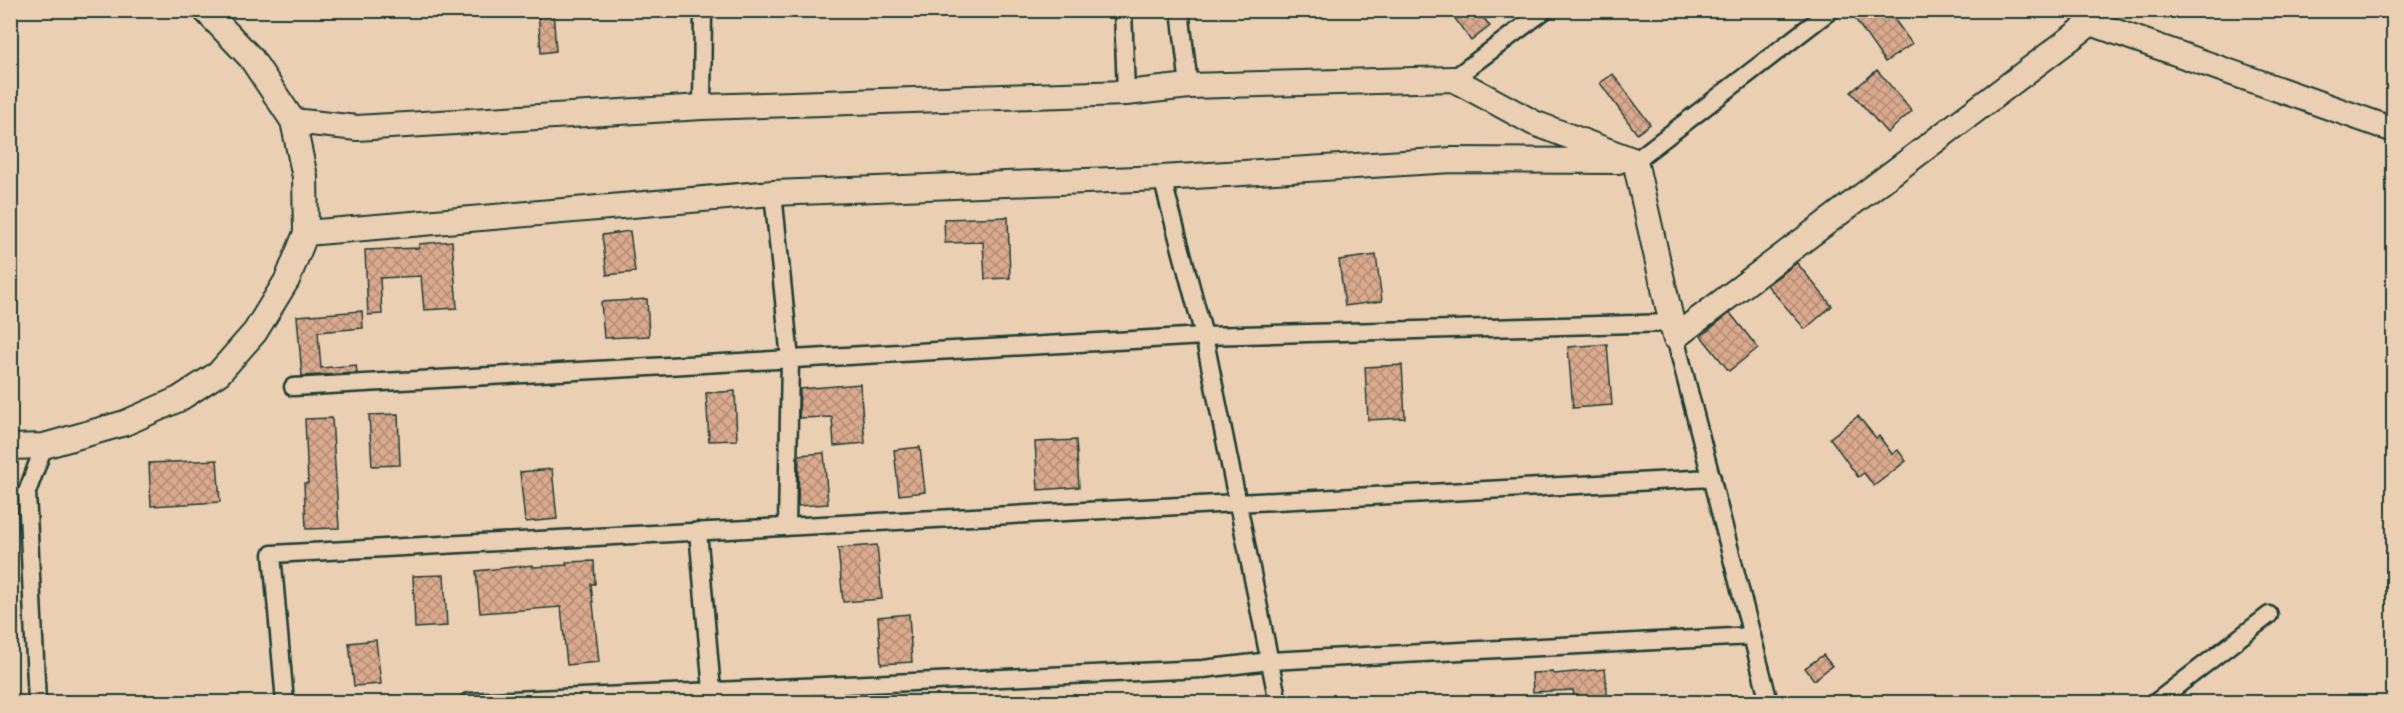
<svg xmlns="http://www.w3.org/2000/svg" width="2404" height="713" font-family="'Indie Flower',sans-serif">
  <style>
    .building { fill: url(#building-cross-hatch); stroke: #1f3d34; stroke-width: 1.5 }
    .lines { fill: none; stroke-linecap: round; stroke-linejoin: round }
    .street-casing { stroke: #1f3d34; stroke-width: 21 }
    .secondary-casing { stroke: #1f3d34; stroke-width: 28 }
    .street { stroke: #eacfb2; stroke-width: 16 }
    .secondary { stroke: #eacfb2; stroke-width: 24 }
  </style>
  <defs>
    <pattern id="building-cross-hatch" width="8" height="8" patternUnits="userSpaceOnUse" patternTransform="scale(1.5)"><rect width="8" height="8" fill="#dbaa8e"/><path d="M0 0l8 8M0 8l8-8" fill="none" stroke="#b18c75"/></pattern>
  </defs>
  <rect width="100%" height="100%" fill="#eacfb2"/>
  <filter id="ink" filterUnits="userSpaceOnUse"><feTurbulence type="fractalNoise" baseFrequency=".0167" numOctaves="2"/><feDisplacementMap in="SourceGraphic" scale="12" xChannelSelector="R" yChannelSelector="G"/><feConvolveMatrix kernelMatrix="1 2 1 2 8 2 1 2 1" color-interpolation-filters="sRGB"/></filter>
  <g filter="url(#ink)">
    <path class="building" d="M538 10H553L556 51 541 53Z
      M1449 10H1478L1490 26 1471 41Z
      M1860 10H1888L1912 44 1885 62 1853 16Z
      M1877 70 1912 111 1887 133 1851 92Z
      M1613 74 1650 124 1637 134 1600 83Z
      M1008 217 1010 278 985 279 983 242 945 243 944 219Z
      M630 231 635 272 607 275 602 235Z
      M452 241 457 308 424 310 421 276 380 278 382 314 368 315 365 250 419 248V244Z
      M1376 255 1382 301 1345 306 1339 260Z
      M1797 263 1832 306 1805 329 1767 285Z
      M647 299 649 336 604 338 601 302Z
      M362 311 363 328 318 332 321 368 356 365 357 373 302 376 297 316Z
      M1730 313 1758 348 1729 371 1701 336Z
      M1607 344 1612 405 1573 408 1568 347Z
      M1402 365 1405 418 1368 420 1365 367Z
      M860 384 865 443 834 446 832 417 799 418 800 389Z
      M735 391 737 440 709 441 706 393Z
      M398 414 400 465 372 466 369 415Z
      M1858 416 1876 438 1879 436 1892 454 1898 450 1906 461 1874 486 1864 473 1858 477 1830 438Z
      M332 418 339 528 306 529 304 483H308L305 419Z
      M1076 440 1079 487 1038 490 1035 442Z
      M920 447 925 492 899 495 894 450Z
      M824 453 828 504 798 506 799 455Z
      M217 460 220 502 151 506 149 463Z
      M552 469 557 519 525 522 520 472Z
      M877 545 882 599 843 602 838 548Z
      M594 561 595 584H591L599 662 567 665 561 607 480 613 476 571 533 565V567L567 565 566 562Z
      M444 575 447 626 415 628 413 576Z
      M909 614 912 662 881 664 878 617Z
      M376 640 381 684 354 686 349 643Z
      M1823 655 1832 666 1814 680 1805 668Z
      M1605 669 1608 702H1575L1573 690 1533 692 1532 673 1553 672 1554 674Z"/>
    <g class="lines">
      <defs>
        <path id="street" d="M1123 10 1126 93
          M1180 10 1189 86
          M1453 79 1545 10
          M702 107 703 10
          M1635 161 1831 10
          M1162 178 1204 336 1278 702
          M773 193 790 359 787 527
          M1675 337 1769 702
          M293 387 1204 336 1671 323
          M698 531 713 702
          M37 702 27 492 44 446
          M285 702 272 554 1712 478
          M468 702 1203 669 1270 661 1752 636
          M2156 702 2269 615"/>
        <path id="secondary" d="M293 121 357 128 702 107 1126 93 1189 86 1453 79 1534 123 1635 161
          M1635 161 1675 337 2091 23 2394 130
          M306 233 773 193 1162 178 1452 160 1618 161
          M10 447 44 446 125 423 179 399 219 373 255 332 287 280 306 233 305 177 293 121 251 58 205 10"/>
      </defs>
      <use href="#street" class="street-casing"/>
      <use href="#secondary" class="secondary-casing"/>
      <use href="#street" class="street"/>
      <use href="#secondary" class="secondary"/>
    </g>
  </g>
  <rect width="2404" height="713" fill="none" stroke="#eacfb2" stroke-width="36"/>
  <rect x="18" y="18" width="2368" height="677" fill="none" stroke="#1f3d34" stroke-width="2" filter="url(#ink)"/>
</svg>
